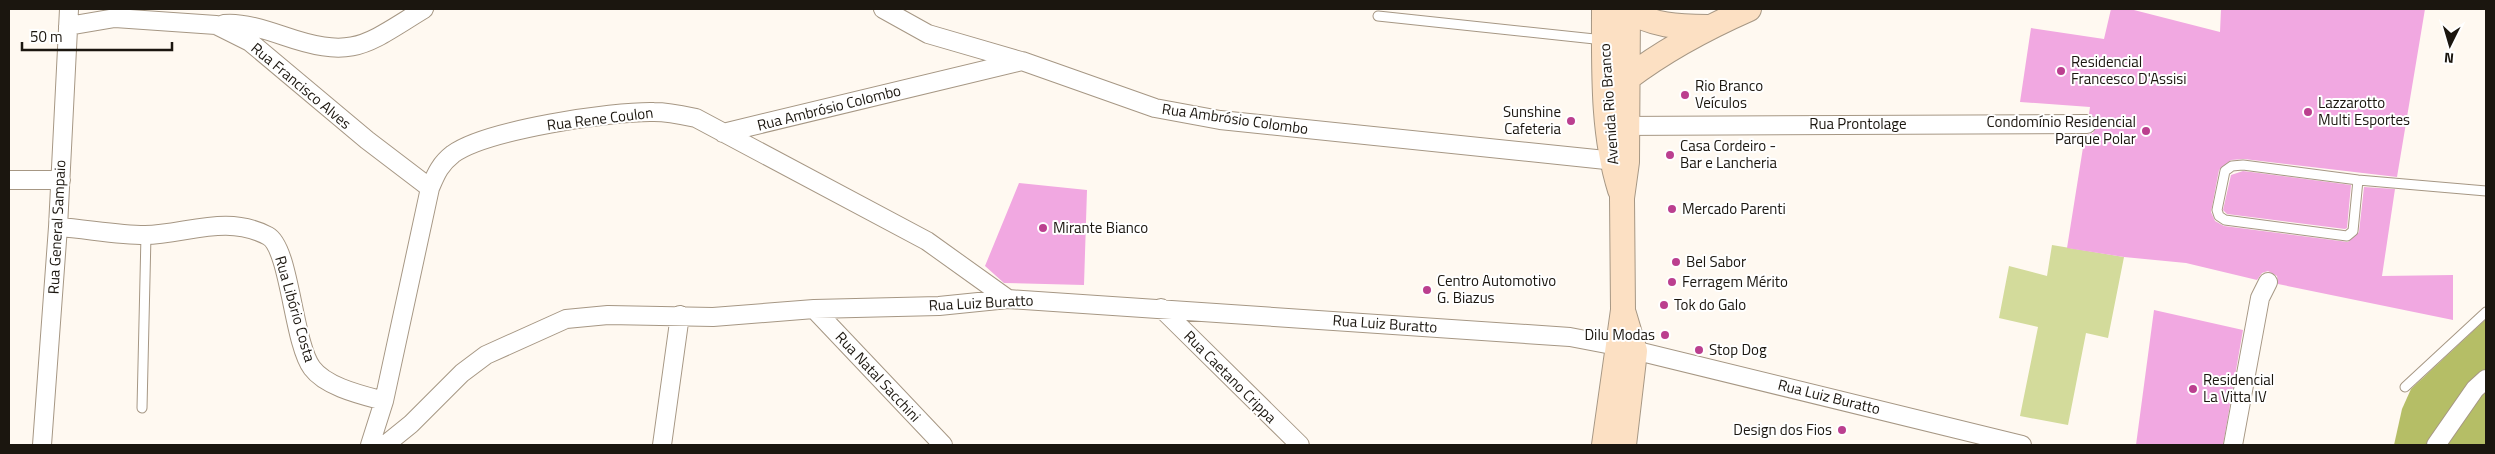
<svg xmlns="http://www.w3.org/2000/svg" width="2495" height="454" font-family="'Titillium Web',sans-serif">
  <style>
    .green { fill: #d3db9b }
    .forest { fill: #b5be66 }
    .building { fill: #f1a8e1 }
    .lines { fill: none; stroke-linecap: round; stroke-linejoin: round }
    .lane-casing { stroke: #a69784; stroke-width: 11 }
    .street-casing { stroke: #a69784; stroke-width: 20 }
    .secondary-casing { stroke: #a69784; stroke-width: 26 }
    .lane { stroke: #fff; stroke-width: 9 }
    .street { stroke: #fff; stroke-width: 18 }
    .secondary { stroke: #fce0c3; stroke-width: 24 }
    .poi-dot { fill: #bb3f8f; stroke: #fff; stroke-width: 2 }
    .labels { text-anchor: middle; stroke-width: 4; stroke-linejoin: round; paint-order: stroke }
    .poi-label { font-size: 15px; fill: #1b160f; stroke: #fff; text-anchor: start }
    .street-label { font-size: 15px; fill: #1b160f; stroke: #fff }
  </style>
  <rect width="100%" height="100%" fill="#fff9f1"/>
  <path class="green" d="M2052 245 2124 257 2108 338 2086 333 2068 425 2020 416 2038 327 1999 318 2009 266 2047 276Z"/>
  <path class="forest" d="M2486 319V445H2394L2402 409 2411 389Z"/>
  <path class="building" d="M2111 9H2130L2220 32 2221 9H2425L2397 177 2244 159 2231 160 2219 170 2211 212 2215 221 2224 226 2348 242 2359 232 2364 187 2395 189 2382 276 2453 275V320L2278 284 2277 276 2268 271 2262 273 2257 280 2186 263 2124 257 2067 248 2085 135 2093 133 2098 123 2096 118 2089 114 2090 107 2020 102 2031 28 2104 39Z
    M2243 171 2351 185 2347 228 2345 229 2227 214 2223 210 2231 175Z
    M1019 183 1087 190 1084 285 1004 283 985 266Z
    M2154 310 2243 330 2223 445H2136Z"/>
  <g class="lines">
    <defs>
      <path id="lane" d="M1378 16 1604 40
        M2358 180 2353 231 2347 236 2225 220 2219 216 2217 210 2225 171 2232 166 2243 165 2358 180 2486 191
        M2405 387 2486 312
        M142 408 146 235"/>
      <path id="street" d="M883 9 928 34 1021 61
        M224 24C242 22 266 30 284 36 354 60 365 45 424 9
        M68 26 115 18 216 25 250 42 367 140 430 188
        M1615 126 2087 124
        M723 133 1022 61 1155 108 1220 120 1625 162
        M9 180H61
        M58 227C87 229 117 235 145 235 187 234 227 214 268 236 290 248 293 343 312 368 326 387 362 395 384 401
        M1161 308 1300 445
        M814 309 943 445
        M42 445 58 227 69 9
        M370 445 384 401 430 188C436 174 440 164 453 154 486 130 612 111 654 112 669 112 682 115 696 118L927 241 1008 299
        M385 445 411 424 462 373 486 355 566 319 608 315 713 317 814 309 939 306 1008 299 1570 337 1617 346 2022 445
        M662 445 680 315
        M2233 445 2260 298 2268 282
        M2436 445 2475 389 2486 379"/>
      <path id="secondary" d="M1604 9C1604 69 1602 133 1620 190
        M1627 9C1651 26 1679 27 1708 27
        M1628 78C1666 49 1706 28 1749 9
        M1604 445 1623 310 1622 198 1627 162 1628 9
        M1624 445 1635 351 1624 314"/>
    </defs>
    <use href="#lane" class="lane-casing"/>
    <use href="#street" class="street-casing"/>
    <use href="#secondary" class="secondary-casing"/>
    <use href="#lane" class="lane"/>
    <use href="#street" class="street"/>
    <use href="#secondary" class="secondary"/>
  </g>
  <g class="poi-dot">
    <circle cx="2061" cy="71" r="5"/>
    <circle cx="1685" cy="95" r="5"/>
    <circle cx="2308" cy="112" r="5"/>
    <circle cx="1571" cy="121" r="5"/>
    <circle cx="2146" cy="131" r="5"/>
    <circle cx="1670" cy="155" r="5"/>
    <circle cx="1672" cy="209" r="5"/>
    <circle cx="1043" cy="228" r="5"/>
    <circle cx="1676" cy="262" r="5"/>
    <circle cx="1672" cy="282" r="5"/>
    <circle cx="1427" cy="290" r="5"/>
    <circle cx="1664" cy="305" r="5"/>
    <circle cx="1665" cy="335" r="5"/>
    <circle cx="1699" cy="350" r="5"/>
    <circle cx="2193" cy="389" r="5"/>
    <circle cx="1842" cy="430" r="5"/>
  </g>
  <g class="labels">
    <g class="poi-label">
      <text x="2071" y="67">Residencial<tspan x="2071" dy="17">Francesco D'Assisi</tspan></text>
      <text x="1695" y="91">Rio Branco<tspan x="1695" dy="17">Veículos</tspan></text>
      <text x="2318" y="108">Lazzarotto<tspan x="2318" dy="17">Multi Esportes</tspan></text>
      <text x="1561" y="117" text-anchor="end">Sunshine<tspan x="1561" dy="17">Cafeteria</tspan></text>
      <text x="2136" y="127" text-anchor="end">Condomínio Residencial<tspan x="2136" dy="17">Parque Polar</tspan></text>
      <text x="1680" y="151">Casa Cordeiro -<tspan x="1680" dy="17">Bar e Lancheria</tspan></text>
      <text x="1682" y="214">Mercado Parenti</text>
      <text x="1053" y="233">Mirante Bianco</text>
      <text x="1686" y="267">Bel Sabor</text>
      <text x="1437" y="286">Centro Automotivo<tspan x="1437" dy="17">G. Biazus</tspan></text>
      <text x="1682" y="287">Ferragem Mérito</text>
      <text x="1674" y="310">Tok do Galo</text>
      <text x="1655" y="340" text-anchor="end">Dilu Modas</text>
      <text x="1709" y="355">Stop Dog</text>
      <text x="2203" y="385">Residencial<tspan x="2203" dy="17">La Vitta IV</tspan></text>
      <text x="1832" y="435" text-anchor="end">Design dos Fios</text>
    </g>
    <g class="street-label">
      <text transform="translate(301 86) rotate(40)" y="5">Rua Francisco Alves</text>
      <text transform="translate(1609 104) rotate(-94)" y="5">Avenida Rio Branco</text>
      <text transform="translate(829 108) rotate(-14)" y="5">Rua Ambrósio Colombo</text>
      <text transform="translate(600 119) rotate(-7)" y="5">Rua Rene Coulon</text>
      <text transform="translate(1235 119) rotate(8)" y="5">Rua Ambrósio Colombo</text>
      <text x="1858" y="129">Rua Prontolage</text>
      <text transform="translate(57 227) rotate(-87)" y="5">Rua General Sampaio</text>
      <text transform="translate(981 303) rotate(-3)" y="5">Rua Luiz Buratto</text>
      <text transform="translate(295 309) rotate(74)" y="5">Rua Libório Costa</text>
      <text transform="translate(1385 324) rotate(4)" y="5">Rua Luiz Buratto</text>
      <text transform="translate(878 377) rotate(47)" y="5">Rua Natal Sacchini</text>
      <text transform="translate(1230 377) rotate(45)" y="5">Rua Caetano Crippa</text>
      <text transform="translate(1829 397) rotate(14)" y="5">Rua Luiz Buratto</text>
    </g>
  </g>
  <rect width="2495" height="454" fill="none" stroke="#1b160f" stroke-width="20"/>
  <g transform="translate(2450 45) rotate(185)" stroke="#ffffff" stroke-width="4" paint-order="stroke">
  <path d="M0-4L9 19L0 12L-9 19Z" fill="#1b160f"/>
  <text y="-8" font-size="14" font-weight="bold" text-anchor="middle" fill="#1b160f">N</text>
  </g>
  <path d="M22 42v8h150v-8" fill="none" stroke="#1b160f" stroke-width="2.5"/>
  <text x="30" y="42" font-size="15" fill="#1b160f" stroke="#ffffff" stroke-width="4" paint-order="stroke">50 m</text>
</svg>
